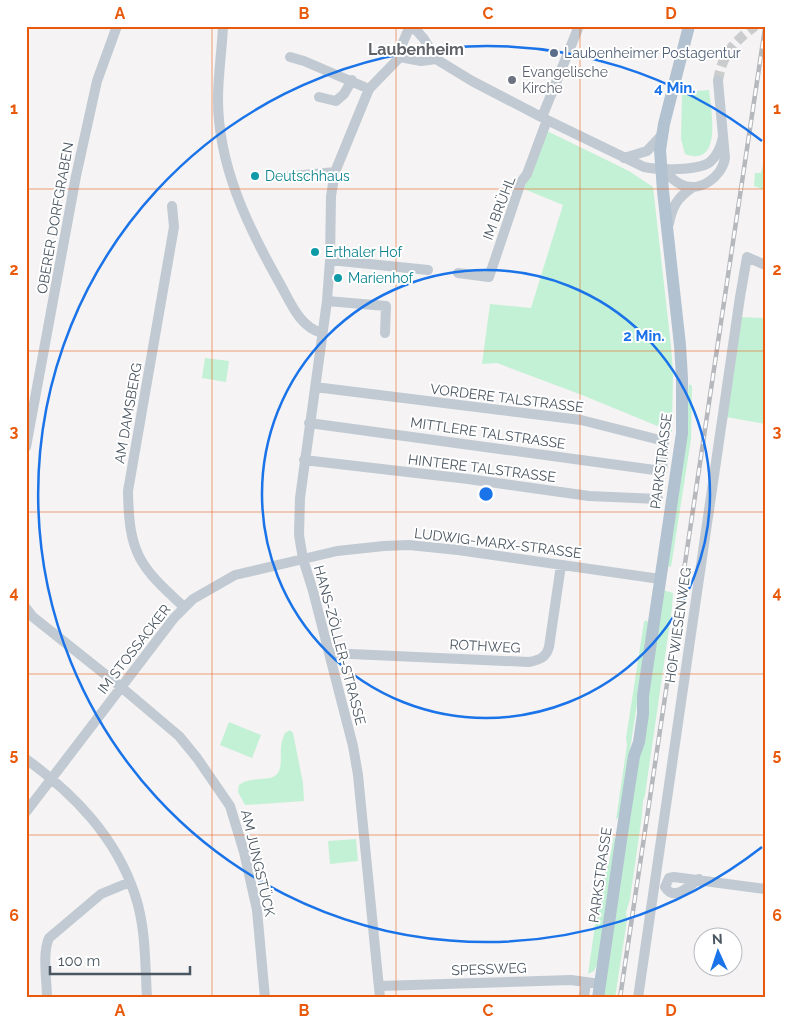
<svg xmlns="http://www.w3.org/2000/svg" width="791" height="1024" font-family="Raleway,sans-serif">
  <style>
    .green { fill: #c3f1d5 }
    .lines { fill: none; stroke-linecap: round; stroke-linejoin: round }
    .minor-tunnel { stroke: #caccce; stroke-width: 10; stroke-dasharray: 10 5; stroke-linecap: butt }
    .minor { stroke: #c1cad2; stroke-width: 10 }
    .major { stroke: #b3c2d1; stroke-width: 12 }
    .rail-casing { stroke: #b5b8bd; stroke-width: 4.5 }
    .rail { stroke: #fff; stroke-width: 2.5; stroke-dasharray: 8; stroke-linecap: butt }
    .grid { fill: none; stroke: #e8590c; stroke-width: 1; stroke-opacity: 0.55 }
    .ring { fill: none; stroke: #1a73e8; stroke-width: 2.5 }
    .service-dot { fill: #5c6f8a; stroke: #fff; stroke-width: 2 }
    .worship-dot { fill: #6b7280; stroke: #fff; stroke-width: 2 }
    .culture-dot { fill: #0f9aa8; stroke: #fff; stroke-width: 2 }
    .labels { text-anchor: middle; stroke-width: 4; stroke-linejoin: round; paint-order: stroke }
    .service-label { font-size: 14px; fill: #4e5e75; stroke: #fff; text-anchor: start }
    .worship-label { font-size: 14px; fill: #5b616d; stroke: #fff; text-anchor: start }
    .culture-label { font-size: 14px; fill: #0d838f; stroke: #fff; text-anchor: start }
    .street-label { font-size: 14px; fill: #4a5661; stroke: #fff }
    .quarter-label { font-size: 16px; font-weight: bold; fill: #5f6368; stroke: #fff }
    .centre { fill: #1a73e8; stroke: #fff; stroke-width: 2.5 }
    .ring-label { font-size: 15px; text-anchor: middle; font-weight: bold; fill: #1a73e8; stroke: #fff; stroke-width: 4; stroke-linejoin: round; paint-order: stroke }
    .neatline { fill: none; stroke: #e8590c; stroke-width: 2 }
    .grid-label { font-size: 16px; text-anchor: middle; font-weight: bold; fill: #e8590c }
  </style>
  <rect width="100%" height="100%" fill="#f5f3f3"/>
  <path class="green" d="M709 90C711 110 723 168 685 154L681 139 682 94 685 92Z
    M545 130 629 171 653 187 671 346 673 372 672 432 582 395 497 363 482 364 490 304 531 308 563 205 524 189Z
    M765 156V190L754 186 755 173H761Z
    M740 317 765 318V424L726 417Z
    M205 358 229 361 226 382 202 378Z
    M689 384 692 386 691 439 671 567 668 566Z
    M663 590 673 593 672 608 645 795 643 801 642 815 630 899 626 912 627 920 615 998H603Z
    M646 620 648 622 649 626 620 815 616 820 627 745 626 738 644 622Z
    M229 722 261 735 252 758 220 745Z
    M290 730 293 733 303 783 304 801 245 805 238 792 239 785C247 778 260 780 270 778 284 775 280 759 281 748 281 742 283 738 285 733Z
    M614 836 616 840 599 961 594 971 588 974 601 884 609 862Z
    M356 839 358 861 330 864 328 841Z"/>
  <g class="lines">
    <path class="minor-tunnel" d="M718 81C722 54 734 42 755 26"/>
    <path class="minor" d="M223 26C222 50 218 75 218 99 218 165 247 225 279 282 290 301 299 327 322 333
      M410 26 418 32 424 39 436 59 472 81 547 120 644 167C659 170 698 171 710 162 718 155 721 147 723 137
      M290 57 304 61 369 89
      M400 57 421 61 436 59
      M400 57 401 47 410 26
      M319 97 336 101 344 94 352 80
      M542 117 579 26
      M624 158 647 151 661 136
      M661 169C667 174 673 180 680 184 699 194 722 177 725 158L718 81
      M283 177 335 172
      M172 206 174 227 128 491C129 554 139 566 184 607
      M669 224C672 206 678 197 693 187
      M330 260 428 270
      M458 273 489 277 521 182 527 174 547 120
      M327 301 386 306 385 333
      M309 423 662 471 664 441 581 420 315 387
      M26 447 76 176 97 81 117 26
      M304 460 468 479 589 496 658 499
      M26 608 33 617 121 687 179 736 197 758 230 806 244 852 257 910 265 998
      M329 653 529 662C539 660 546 658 549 647L561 565
      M26 759C74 794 116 837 135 895 146 927 145 964 147 998
      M26 812 174 618 193 599 235 575 337 551 384 546 409 545 458 550 660 579
      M699 879C689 886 674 902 665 887L669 878 674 877 765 889
      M379 986 571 980 600 984
      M47 998C47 981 42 953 49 938L101 894 130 882
      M380 998 358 775 353 746 313 591 303 559 299 535 300 498 327 301 330 260 331 196 335 172 369 89 400 57
      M584 998 586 982
      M638 998 740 297 747 257 765 265"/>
    <path class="major" d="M598 998 623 827 634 756 639 742 643 714V696L682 433V378L680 345 663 191 660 150 664 124 689 26"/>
    <defs>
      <path id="rail" d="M620 998 765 28"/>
    </defs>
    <use href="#rail" class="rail-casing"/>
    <use href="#rail" class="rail"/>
  </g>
  <path class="grid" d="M212 26V998M396 26V998M580 26V998M26 189H765M26 351H765M26 512H765M26 674H765M26 835H765"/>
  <g class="ring">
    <circle cx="486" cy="494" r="224"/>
    <path d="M762 847A448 448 0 1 1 762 141"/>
  </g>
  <circle class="service-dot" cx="554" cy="53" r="5"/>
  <circle class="worship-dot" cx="512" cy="80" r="5"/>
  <g class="culture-dot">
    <circle cx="255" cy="176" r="5"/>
    <circle cx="315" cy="252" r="5"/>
    <circle cx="338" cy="278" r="5"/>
  </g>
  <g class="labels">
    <g class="service-label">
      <text x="564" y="58">Laubenheimer Postagentur</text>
    </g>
    <g class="worship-label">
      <text x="522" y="77">Evangelische<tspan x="522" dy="16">Kirche</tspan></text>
    </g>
    <g class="culture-label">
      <text x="265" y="181">Deutschhaus</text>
      <text x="325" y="257">Erthaler Hof</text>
      <text x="348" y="283">Marienhof</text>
    </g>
    <g class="street-label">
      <text transform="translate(499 208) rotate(-69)" y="5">IM BRÜHL</text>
      <text transform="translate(55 218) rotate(-80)" y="5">OBERER DORFGRABEN</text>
      <text transform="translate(507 398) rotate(7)" y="5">VORDERE TALSTRASSE</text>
      <text transform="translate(128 413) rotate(-80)" y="5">AM DAMSBERG</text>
      <text transform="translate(488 433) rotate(8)" y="5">MITTLERE TALSTRASSE</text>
      <text transform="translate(661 461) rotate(-83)" y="5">PARKSTRASSE</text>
      <text transform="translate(482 468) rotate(7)" y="5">HINTERE TALSTRASSE</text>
      <text transform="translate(498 543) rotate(7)" y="5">LUDWIG-MARX-STRASSE</text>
      <text transform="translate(678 625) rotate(-82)" y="5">HOFWIESENWEG</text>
      <text transform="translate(340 645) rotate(75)" y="5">HANS-ZÖLLER-STRASSE</text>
      <text transform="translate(485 646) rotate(3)" y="5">ROTHWEG</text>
      <text transform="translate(134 649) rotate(-52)" y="5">IM STOSSACKER</text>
      <text transform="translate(258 863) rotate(77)" y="5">AM JUNGSTÜCK</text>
      <text transform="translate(600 875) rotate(-82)" y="5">PARKSTRASSE</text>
      <text transform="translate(489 969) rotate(-2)" y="5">SPESSWEG</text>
    </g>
    <g class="quarter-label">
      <text x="416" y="55">Laubenheim</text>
    </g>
  </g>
  <circle cx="486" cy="494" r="8" class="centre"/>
  <g class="ring-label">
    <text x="675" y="93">4 Min.</text>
    <text x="644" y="341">2 Min.</text>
  </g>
  <rect width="791" height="1024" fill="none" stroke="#ffffff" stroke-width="55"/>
  <g transform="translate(718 952) rotate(357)"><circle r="24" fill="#ffffff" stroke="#b7bbc0"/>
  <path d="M0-4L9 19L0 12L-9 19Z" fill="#1a73e8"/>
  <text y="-8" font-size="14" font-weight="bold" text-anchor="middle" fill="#4a5661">N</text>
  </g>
  <path d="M50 966v8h140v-8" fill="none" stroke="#4a5661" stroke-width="2.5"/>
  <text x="58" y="966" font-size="15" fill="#4a5661" stroke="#ffffff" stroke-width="4" paint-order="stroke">100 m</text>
  <rect x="28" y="28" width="736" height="968" class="neatline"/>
  <g class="grid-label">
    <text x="120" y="19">A</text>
    <text x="304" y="19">B</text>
    <text x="488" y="19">C</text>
    <text x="671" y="19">D</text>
    <text x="14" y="114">1</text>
    <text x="777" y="114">1</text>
    <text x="14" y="275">2</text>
    <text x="777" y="275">2</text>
    <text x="14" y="437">3</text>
    <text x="777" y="437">3</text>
    <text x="14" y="598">4</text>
    <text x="777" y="598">4</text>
    <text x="14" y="760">5</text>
    <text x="777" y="760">5</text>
    <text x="14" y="921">6</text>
    <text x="777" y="921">6</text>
    <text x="120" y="1016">A</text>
    <text x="304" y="1016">B</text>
    <text x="488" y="1016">C</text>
    <text x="671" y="1016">D</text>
  </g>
</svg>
